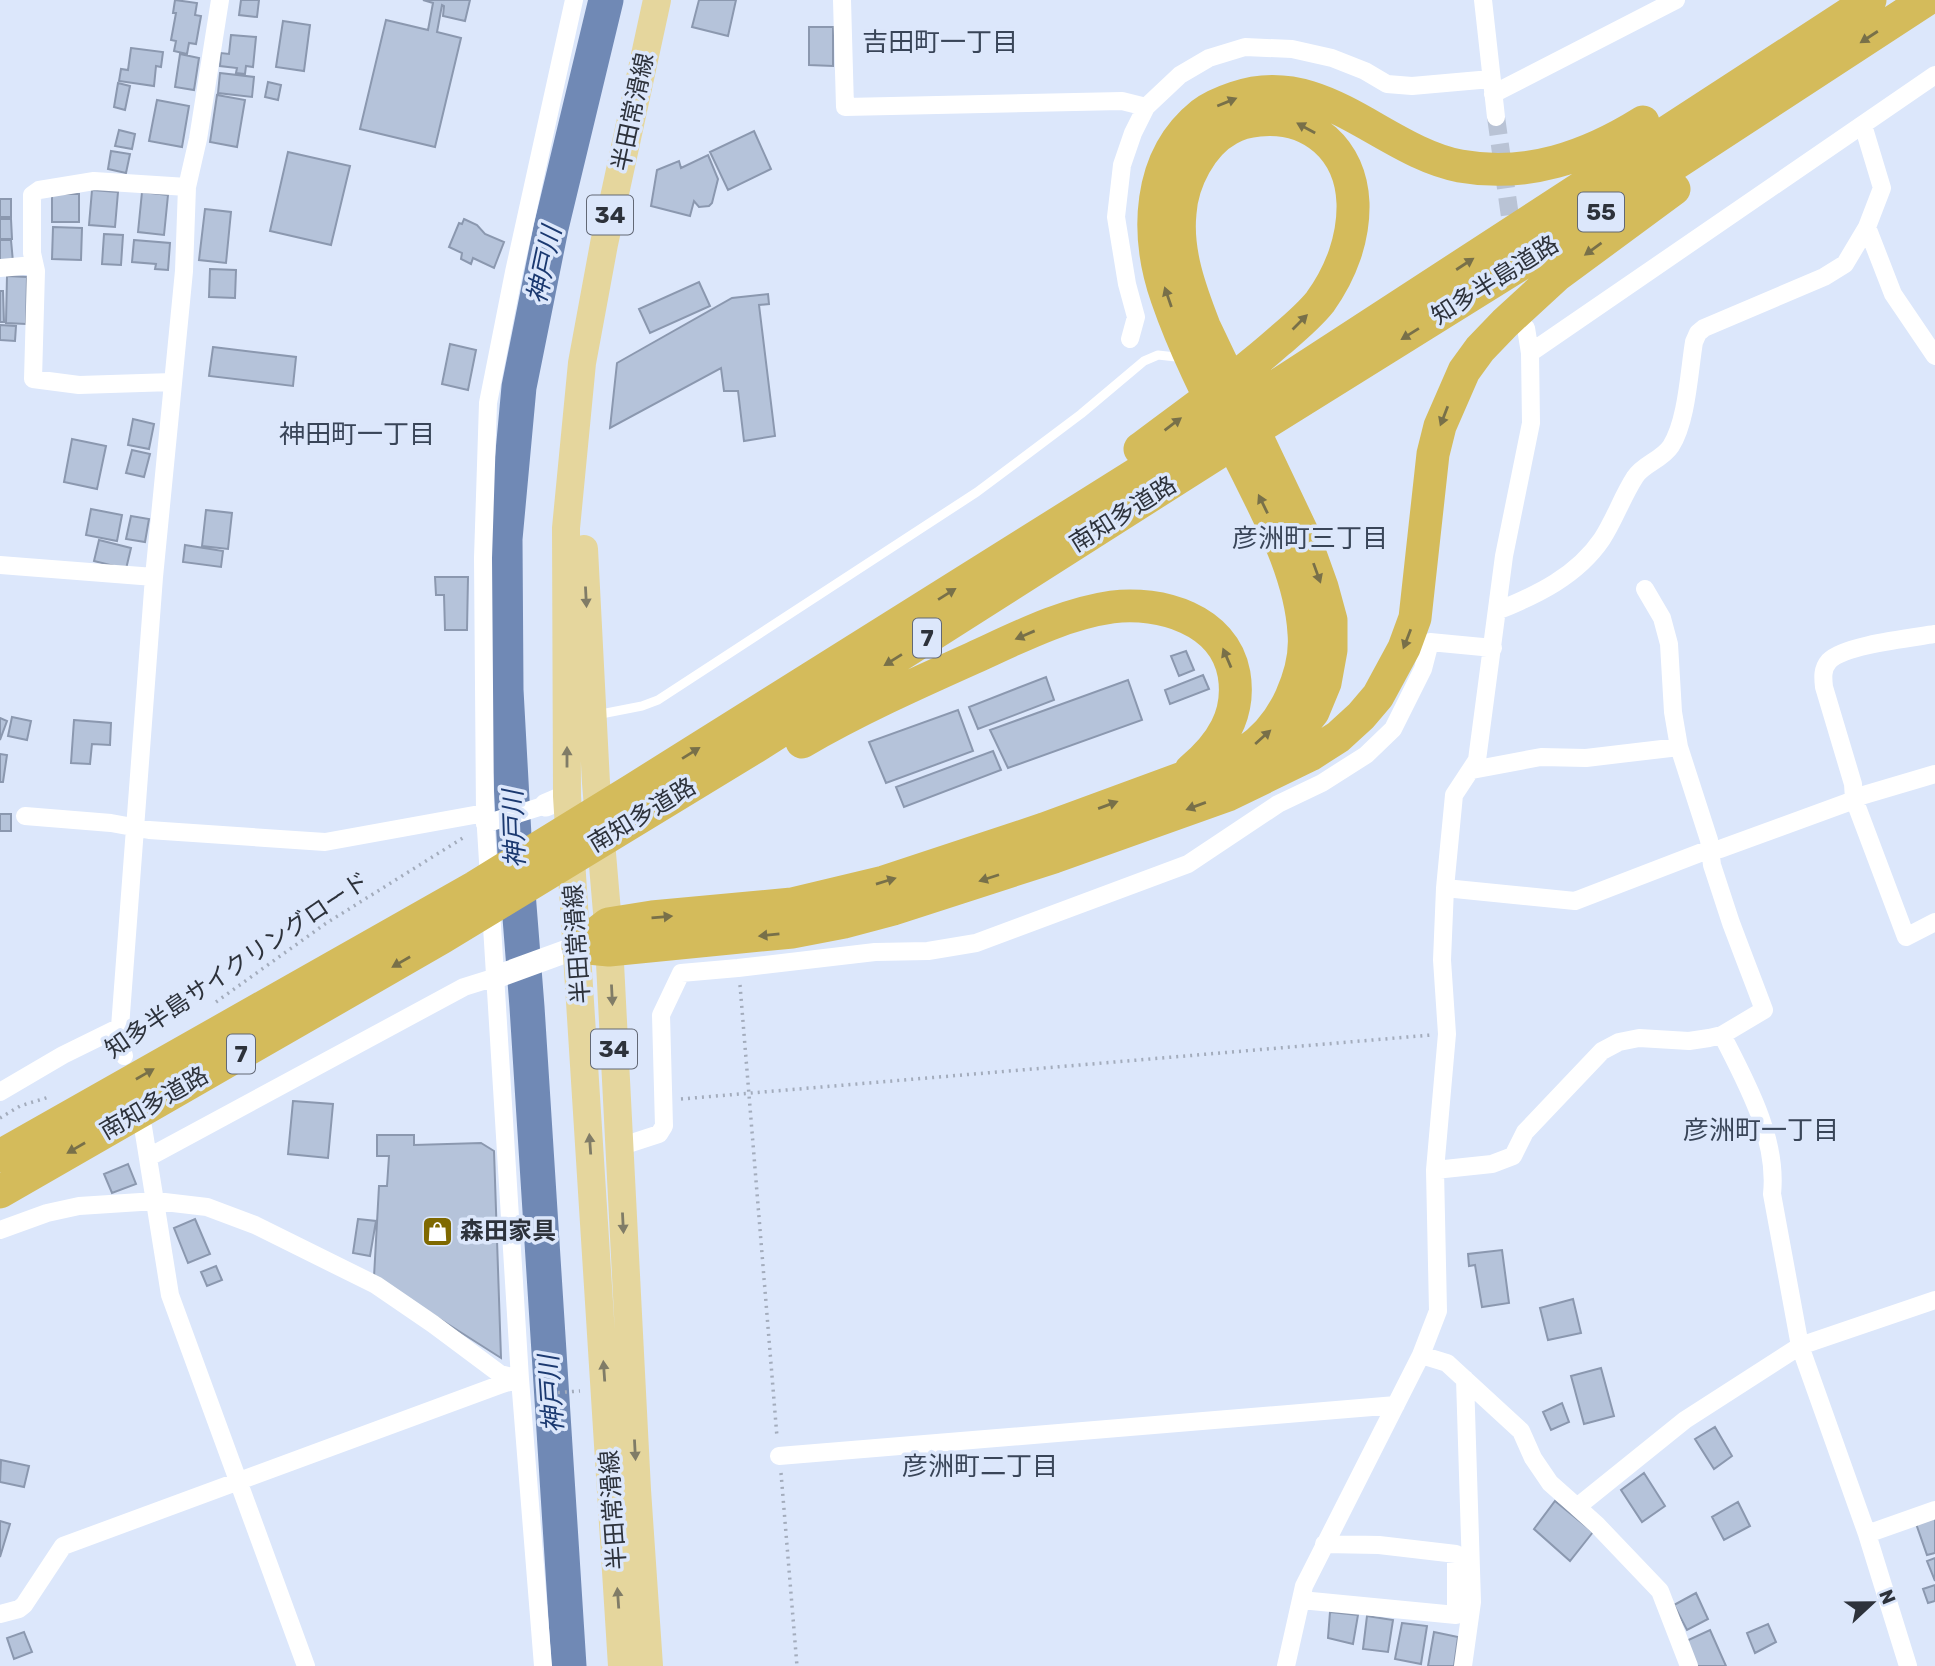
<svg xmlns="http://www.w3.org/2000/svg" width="1935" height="1666" font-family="Rubik,'Noto Sans JP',sans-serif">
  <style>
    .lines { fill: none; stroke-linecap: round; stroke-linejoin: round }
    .river { stroke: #7089b5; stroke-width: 35 }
    .building { fill: #b5c3da; stroke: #8b98af; stroke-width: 2 }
    .minor-tunnel { stroke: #b9c3d5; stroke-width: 18; stroke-dasharray: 18 9; stroke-linecap: butt }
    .path { stroke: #a3acbc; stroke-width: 3.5; stroke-dasharray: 2 5; stroke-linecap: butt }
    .service { stroke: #fff; stroke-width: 9 }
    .minor { stroke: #fff; stroke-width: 18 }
    .tertiary { stroke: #fff; stroke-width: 23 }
    .primary { stroke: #e5d69d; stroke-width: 28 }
    .motorway { stroke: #d4bb5b; stroke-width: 33 }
    .oneway { fill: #787049 }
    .oneway2 { fill: #807c67 }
    .labels { text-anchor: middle; stroke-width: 7; stroke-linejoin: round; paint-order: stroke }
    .shield { fill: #dce7fb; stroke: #626875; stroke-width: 2 }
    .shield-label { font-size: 23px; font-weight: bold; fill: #2d323b }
    .street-label { font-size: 24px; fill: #2d323b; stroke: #dce7fb }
    .poi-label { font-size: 24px; font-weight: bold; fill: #2d323b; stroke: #dce7fb; text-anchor: start }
    .neighbourhood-label { font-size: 26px; fill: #394558; stroke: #dce7fb }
    .water-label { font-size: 26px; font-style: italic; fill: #1b3970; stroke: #dce7fb }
  </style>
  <rect width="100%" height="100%" fill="#dce7fb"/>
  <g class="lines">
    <path class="river" d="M569 1666 527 1007 515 854 506 690 505 539 519 387 551 228 606 0"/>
  </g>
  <path class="building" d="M175 0 197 3 195 15 201 16 196 44 189 43 187 54 174 51 176 41 171 40 176 13H173Z
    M241 0H259L257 17 239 15Z
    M423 0H470L465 21 443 16 444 6 442 5 437 32 461 38 435 147 360 129 386 20 428 30 433 3Z
    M699 0H736L728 36 692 27Z
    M283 21 310 25 304 71 276 67Z
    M809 27H833V66L809 65Z
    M231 35 256 37 253 67 246 66 245 74 236 73 237 68 220 66 221 53 229 54Z
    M131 48 163 52 161 67 156 66 154 86 119 81 121 69 128 70Z
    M180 54 199 58 194 90 175 87Z
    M220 73 254 77 252 97 218 93Z
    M268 82 281 85 278 100 265 97Z
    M118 83 130 86 125 110 114 107Z
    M217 95 245 100 237 147 210 142Z
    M157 100 189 106 182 147 149 141Z
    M119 130 135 134 132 149 115 146Z
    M754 131 771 169 728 190 710 152Z
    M111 151 130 154 126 173 108 169Z
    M288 152 350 166 331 245 270 231Z
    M708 155 718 179 712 203 709 206 699 207 694 201 690 216 651 206 657 170 679 161 681 168Z
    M92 190 118 192 115 227 89 225Z
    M142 192 168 195 164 235 138 232Z
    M52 194H79V222H52Z
    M0 199H11V217H0Z
    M205 209 231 212 226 263 199 260Z
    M0 219H11L12 239H0Z
    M464 219 477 225 485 234 504 242 494 268 473 258 471 264 461 259 462 253 449 247 459 223 462 224Z
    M53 227 82 228 81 260 52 259Z
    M104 234 123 235 121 265 102 264Z
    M0 240H11L13 262 0 263Z
    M134 240 170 243 168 270 155 269 156 264 132 262Z
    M210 269 236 270 235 298 209 297Z
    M7 276 27 277 26 324 6 323Z
    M699 282 710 306 650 333 639 309Z
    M0 291H3L4 322H0Z
    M768 294 769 304 759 305 775 436 744 441 738 391H724L721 368 610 428 617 363 732 298Z
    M0 325 16 326 15 341 0 340Z
    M450 344 476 350 468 390 442 384Z
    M213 347 296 357 293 386 209 376Z
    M133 419 154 424 149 449 128 445Z
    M72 439 106 446 97 489 64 482Z
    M132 450 150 454 144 477 126 473Z
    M91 509 122 515 117 541 86 535Z
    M206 510 232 513 228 549 202 546Z
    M131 516 149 519 145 542 126 539Z
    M99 540 131 548 126 569 94 561Z
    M185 545 223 551 221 567 183 562Z
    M435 577H468L467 630H445L444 595H436Z
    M1186 651 1194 670 1179 676 1171 656Z
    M1203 675 1209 689 1170 704 1165 690Z
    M1046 677 1054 700 978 729 969 707Z
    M1128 680 1142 720 1008 768 990 730Z
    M958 710 973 751 886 783 869 742Z
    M12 717 31 721 27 740 8 736Z
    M0 718 7 721 0 740Z
    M74 720 111 723 110 745 92 744 90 764 71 763Z
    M993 751 1001 770 904 807 896 787Z
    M0 754 7 755 3 782H0Z
    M0 814H11V831H0Z
    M293 1101 333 1104 328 1158 288 1154Z
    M377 1135H414V1145L481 1143 494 1151 501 1358 374 1277 379 1186H387L389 1156H377Z
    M128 1164 136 1184 112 1193 104 1174Z
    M195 1219 210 1254 188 1263 174 1228Z
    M358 1219 376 1221 370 1256 353 1253Z
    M1502 1250 1509 1303 1482 1307 1475 1265 1469 1266 1468 1254Z
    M216 1266 222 1280 207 1286 201 1272Z
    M1573 1299 1581 1333 1548 1340 1540 1308Z
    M1601 1368 1614 1416 1584 1424 1571 1376Z
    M1562 1403 1569 1422 1551 1430 1543 1412Z
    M1715 1427 1732 1456 1714 1469 1695 1439Z
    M1 1460 29 1466 24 1487 0 1482Z
    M1644 1473 1665 1506 1642 1522 1621 1490Z
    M1555 1501 1593 1532 1570 1561 1534 1529Z
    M1738 1502 1750 1526 1724 1540 1712 1517Z
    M1935 1511V1553L1927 1555 1914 1518Z
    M0 1521 10 1524 0 1557Z
    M1935 1558V1581L1927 1561Z
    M1935 1585V1601L1928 1603 1923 1589Z
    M1696 1593 1708 1619 1687 1630 1674 1605Z
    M1330 1612 1358 1615 1353 1644 1328 1638Z
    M1367 1616 1393 1620 1388 1652 1363 1649Z
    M1402 1623 1427 1626 1421 1664 1395 1659Z
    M1768 1624 1776 1642 1755 1653 1747 1633Z
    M1710 1630 1726 1666H1695L1684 1642Z
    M24 1632 32 1652 14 1659 7 1638Z
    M1434 1632 1458 1637 1454 1666H1428Z"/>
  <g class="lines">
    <path class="minor-tunnel" d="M1496 117 1513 238"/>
    <path class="path" d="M740 985 777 1437
      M216 1002 325 924 466 836
      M681 1099 1431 1035
      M0 1118 20 1106 49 1097
      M537 1394 580 1391
      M781 1473 797 1666"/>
    <path class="service" d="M596 715 642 706 658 700 977 492 1081 414 1144 361 1158 355 1176 357 1181 360"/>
    <path class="minor" d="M842 0 845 107 1122 101 1146 107
      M1483 0 1496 117
      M1493 94 1676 0
      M1867 227 1893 294 1935 356
      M0 268 34 265
      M1130 339 1136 317 1127 284 1116 217 1122 165 1133 133 1146 107 1180 75 1209 58 1245 47 1292 49 1332 58 1365 71 1387 84 1412 86 1491 79
      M1530 353 1935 75
      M173 382 79 385 33 379 36 271 32 253V195L39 190 94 181 187 187
      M0 565 154 577
      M1497 611C1537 595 1577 576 1602 539 1615 519 1622 497 1635 477 1643 464 1662 460 1671 446 1687 421 1689 372 1694 342L1698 333 1704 328 1824 277 1845 264 1867 227 1882 188 1863 125
      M1935 634C1911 638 1844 645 1829 661 1822 669 1823 678 1824 687L1853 784 1854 799 1906 937 1935 922
      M1472 770 1541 757 1586 758 1679 747
      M25 816 111 823 149 830 325 842 485 813
      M485 824 546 805
      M1445 888 1575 901 1705 851 1720 849 1846 803 1864 795 1935 774
      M1722 1035C1746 1082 1778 1139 1772 1194L1800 1346 1867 1534 1908 1666
      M124 1056 120 1041V1027L154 577 184 271 187 187 198 139 220 0
      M0 1092 63 1055 120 1027
      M143 1127 170 1295 306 1666
      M619 1147 659 1134 664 1126 661 1015 681 973 738 968 875 952 928 951 976 943 1188 864 1278 804 1322 783 1366 755 1393 729 1423 669 1430 642 1493 648
      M149 1157 464 987 496 977
      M1435 1170 1492 1164 1513 1156 1525 1132 1602 1051 1619 1042 1639 1038 1689 1041 1709 1038 1722 1035 1764 1010 1731 923 1712 865 1709 840 1679 747 1673 712 1669 644 1662 618 1645 589
      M0 1230 47 1213 79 1206 156 1201 207 1207 255 1225 376 1285 433 1324 500 1374 520 1379
      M1421 1355 1447 1363 1521 1431 1533 1458 1550 1483 1577 1507 1685 1420 1800 1346 1935 1300
      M779 1456 1396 1405
      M1577 1507 1597 1525 1660 1591 1689 1666
      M1867 1534 1935 1510
      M1301 1600 1456 1615V1554L1379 1545 1324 1544
      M0 1614 19 1609 24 1605 63 1546 502 1384 520 1379
      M543 1666 520 1379 485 813 483 558 488 403 514 272 574 0
      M1286 1666 1304 1586 1421 1355 1438 1311 1435 1170 1447 1034 1442 960 1445 888 1454 795 1477 760 1504 556 1531 423 1530 353 1526 328
      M1463 1666 1472 1602 1465 1379"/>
    <path class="tertiary" d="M546 805 567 796
      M496 977 578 947"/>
    <path class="primary" d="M584 549 596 783 608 924 637 1490 649 1666
      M622 1666 567 796 566 528 582 363 604 244 657 0"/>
    <path class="motorway" d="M1140 449C1186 414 1234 381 1278 342 1292 330 1308 317 1320 302 1341 273 1354 238 1353 203 1351 150 1312 115 1259 120 1249 121 1237 124 1229 129 1201 144 1182 182 1180 213 1176 252 1190 290 1204 326L1303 534 1322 587 1331 620V650L1325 683 1313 712 1274 761
      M802 742C857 710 915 684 973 658 1017 638 1063 614 1112 607 1160 601 1224 619 1234 674 1241 715 1221 745 1191 770
      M578 947 608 924 652 917 792 904 884 882 1044 829 1218 765C1227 761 1237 758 1245 752 1265 739 1281 719 1291 697 1300 677 1306 655 1304 633 1301 581 1276 530 1253 484 1223 423 1189 362 1167 298 1145 235 1147 158 1202 114 1211 107 1223 102 1235 98 1322 68 1382 151 1460 166 1527 178 1587 157 1643 122
      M578 947 609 950 792 932 844 922 893 909 1054 857 1228 795 1310 755 1338 737 1361 716 1378 696 1404 648 1415 618 1433 454 1440 426 1464 371 1480 349 1505 323 1556 276 1674 189
      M0 1156 475 887 634 789 1264 394 1870 0
      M0 1192 443 937 752 749 1219 452 1537 254 1926 0"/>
  </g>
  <defs><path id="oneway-solid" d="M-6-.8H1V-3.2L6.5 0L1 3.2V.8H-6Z" transform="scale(1.75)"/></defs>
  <g class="oneway">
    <use href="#oneway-solid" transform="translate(1869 37) rotate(147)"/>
    <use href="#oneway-solid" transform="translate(1227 102) rotate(-22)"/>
    <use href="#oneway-solid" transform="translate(1306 128) rotate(-151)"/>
    <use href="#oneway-solid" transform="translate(1593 249) rotate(144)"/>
    <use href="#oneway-solid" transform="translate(1465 264) rotate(-33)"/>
    <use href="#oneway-solid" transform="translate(1168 297) rotate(-109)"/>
    <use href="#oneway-solid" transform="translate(1300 322) rotate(-45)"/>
    <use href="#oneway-solid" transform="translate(1410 334) rotate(148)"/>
    <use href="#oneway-solid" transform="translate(1444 416) rotate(111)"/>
    <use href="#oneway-solid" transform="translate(1173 424) rotate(-37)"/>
    <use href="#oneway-solid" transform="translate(1263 504) rotate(-116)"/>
    <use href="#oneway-solid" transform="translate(1317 573) rotate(70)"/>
    <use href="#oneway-solid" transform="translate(947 594) rotate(-32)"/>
    <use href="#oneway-solid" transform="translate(1025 635) rotate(157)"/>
    <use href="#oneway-solid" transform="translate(1407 639) rotate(111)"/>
    <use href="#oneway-solid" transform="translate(1227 658) rotate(-113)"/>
    <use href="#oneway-solid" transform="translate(893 660) rotate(148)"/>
    <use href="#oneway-solid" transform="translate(1263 737) rotate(-42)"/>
    <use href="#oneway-solid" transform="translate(691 753) rotate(-32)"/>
    <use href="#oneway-solid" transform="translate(1108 805) rotate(-20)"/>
    <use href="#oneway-solid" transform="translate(1196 806) rotate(160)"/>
    <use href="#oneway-solid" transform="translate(989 878) rotate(162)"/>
    <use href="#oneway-solid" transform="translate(886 881) rotate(-17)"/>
    <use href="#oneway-solid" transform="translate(662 917) rotate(-5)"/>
    <use href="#oneway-solid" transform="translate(769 935) rotate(174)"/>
    <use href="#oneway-solid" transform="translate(401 962) rotate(150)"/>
    <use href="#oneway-solid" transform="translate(145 1074) rotate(-30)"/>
    <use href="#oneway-solid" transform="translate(76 1148) rotate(150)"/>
  </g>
  <g class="oneway2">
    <use href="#oneway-solid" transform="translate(586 597) rotate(87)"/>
    <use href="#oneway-solid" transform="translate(567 757) rotate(-90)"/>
    <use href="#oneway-solid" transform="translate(612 995) rotate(87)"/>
    <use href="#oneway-solid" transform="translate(590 1144) rotate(-94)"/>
    <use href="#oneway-solid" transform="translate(623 1223) rotate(87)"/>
    <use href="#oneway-solid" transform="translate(604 1371) rotate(-94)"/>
    <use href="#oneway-solid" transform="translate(635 1450) rotate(87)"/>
    <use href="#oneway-solid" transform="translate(618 1598) rotate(-94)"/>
  </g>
  <defs>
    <symbol id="shop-square" viewBox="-11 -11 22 22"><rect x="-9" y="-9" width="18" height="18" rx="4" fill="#7f6901" stroke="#dce7fb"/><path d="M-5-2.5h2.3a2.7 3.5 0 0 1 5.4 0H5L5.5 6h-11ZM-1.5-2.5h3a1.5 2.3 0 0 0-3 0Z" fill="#fff"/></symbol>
  </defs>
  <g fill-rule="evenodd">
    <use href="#shop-square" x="420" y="1214" width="35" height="35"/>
  </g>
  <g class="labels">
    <g class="shield">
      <rect x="1578" y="192.5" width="46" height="39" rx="5"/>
      <rect x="587" y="195.5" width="46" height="39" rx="5"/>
      <rect x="913" y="618.5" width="28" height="39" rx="5"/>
      <rect x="591" y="1029.5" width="46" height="39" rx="5"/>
      <rect x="227" y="1034.5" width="28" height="39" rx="5"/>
    </g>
    <g class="shield-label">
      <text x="1601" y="220">55</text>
      <text x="610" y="223">34</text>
      <text x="927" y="646">7</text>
      <text x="614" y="1057">34</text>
      <text x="241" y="1062">7</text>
    </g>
    <g class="street-label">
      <text transform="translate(633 112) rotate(-78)" y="8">半田常滑線</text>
      <text transform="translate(1495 280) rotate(-32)" y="8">知多半島道路</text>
      <text transform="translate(1123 514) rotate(-32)" y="8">南知多道路</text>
      <text transform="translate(642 815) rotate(-31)" y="8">南知多道路</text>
      <text transform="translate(577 944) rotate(-94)" y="8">半田常滑線</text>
      <text transform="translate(237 965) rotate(-34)" y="8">知多半島サイクリングロード</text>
      <text transform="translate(154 1103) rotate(-30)" y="8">南知多道路</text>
      <text transform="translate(613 1510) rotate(-94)" y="8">半田常滑線</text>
    </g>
    <g class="poi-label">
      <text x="460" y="1239">森田家具</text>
    </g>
    <g class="neighbourhood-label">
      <text x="940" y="51">吉田町一丁目</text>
      <text x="357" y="443">神田町一丁目</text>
      <text x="1310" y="547">彦洲町三丁目</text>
      <text x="1761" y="1139">彦洲町一丁目</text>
      <text x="980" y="1475">彦洲町二丁目</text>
    </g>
    <g class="water-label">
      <text transform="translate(544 265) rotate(-78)" y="9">神戸川</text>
      <text transform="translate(514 829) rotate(-92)" y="9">神戸川</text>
      <text transform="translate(551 1394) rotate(-94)" y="9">神戸川</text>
    </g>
  </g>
  <g transform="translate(1872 1603) rotate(68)" stroke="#dce7fb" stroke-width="5" paint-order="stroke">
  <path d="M0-5L12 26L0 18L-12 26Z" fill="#2d323b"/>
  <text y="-10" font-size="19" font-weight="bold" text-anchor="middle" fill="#2d323b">N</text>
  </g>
</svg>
